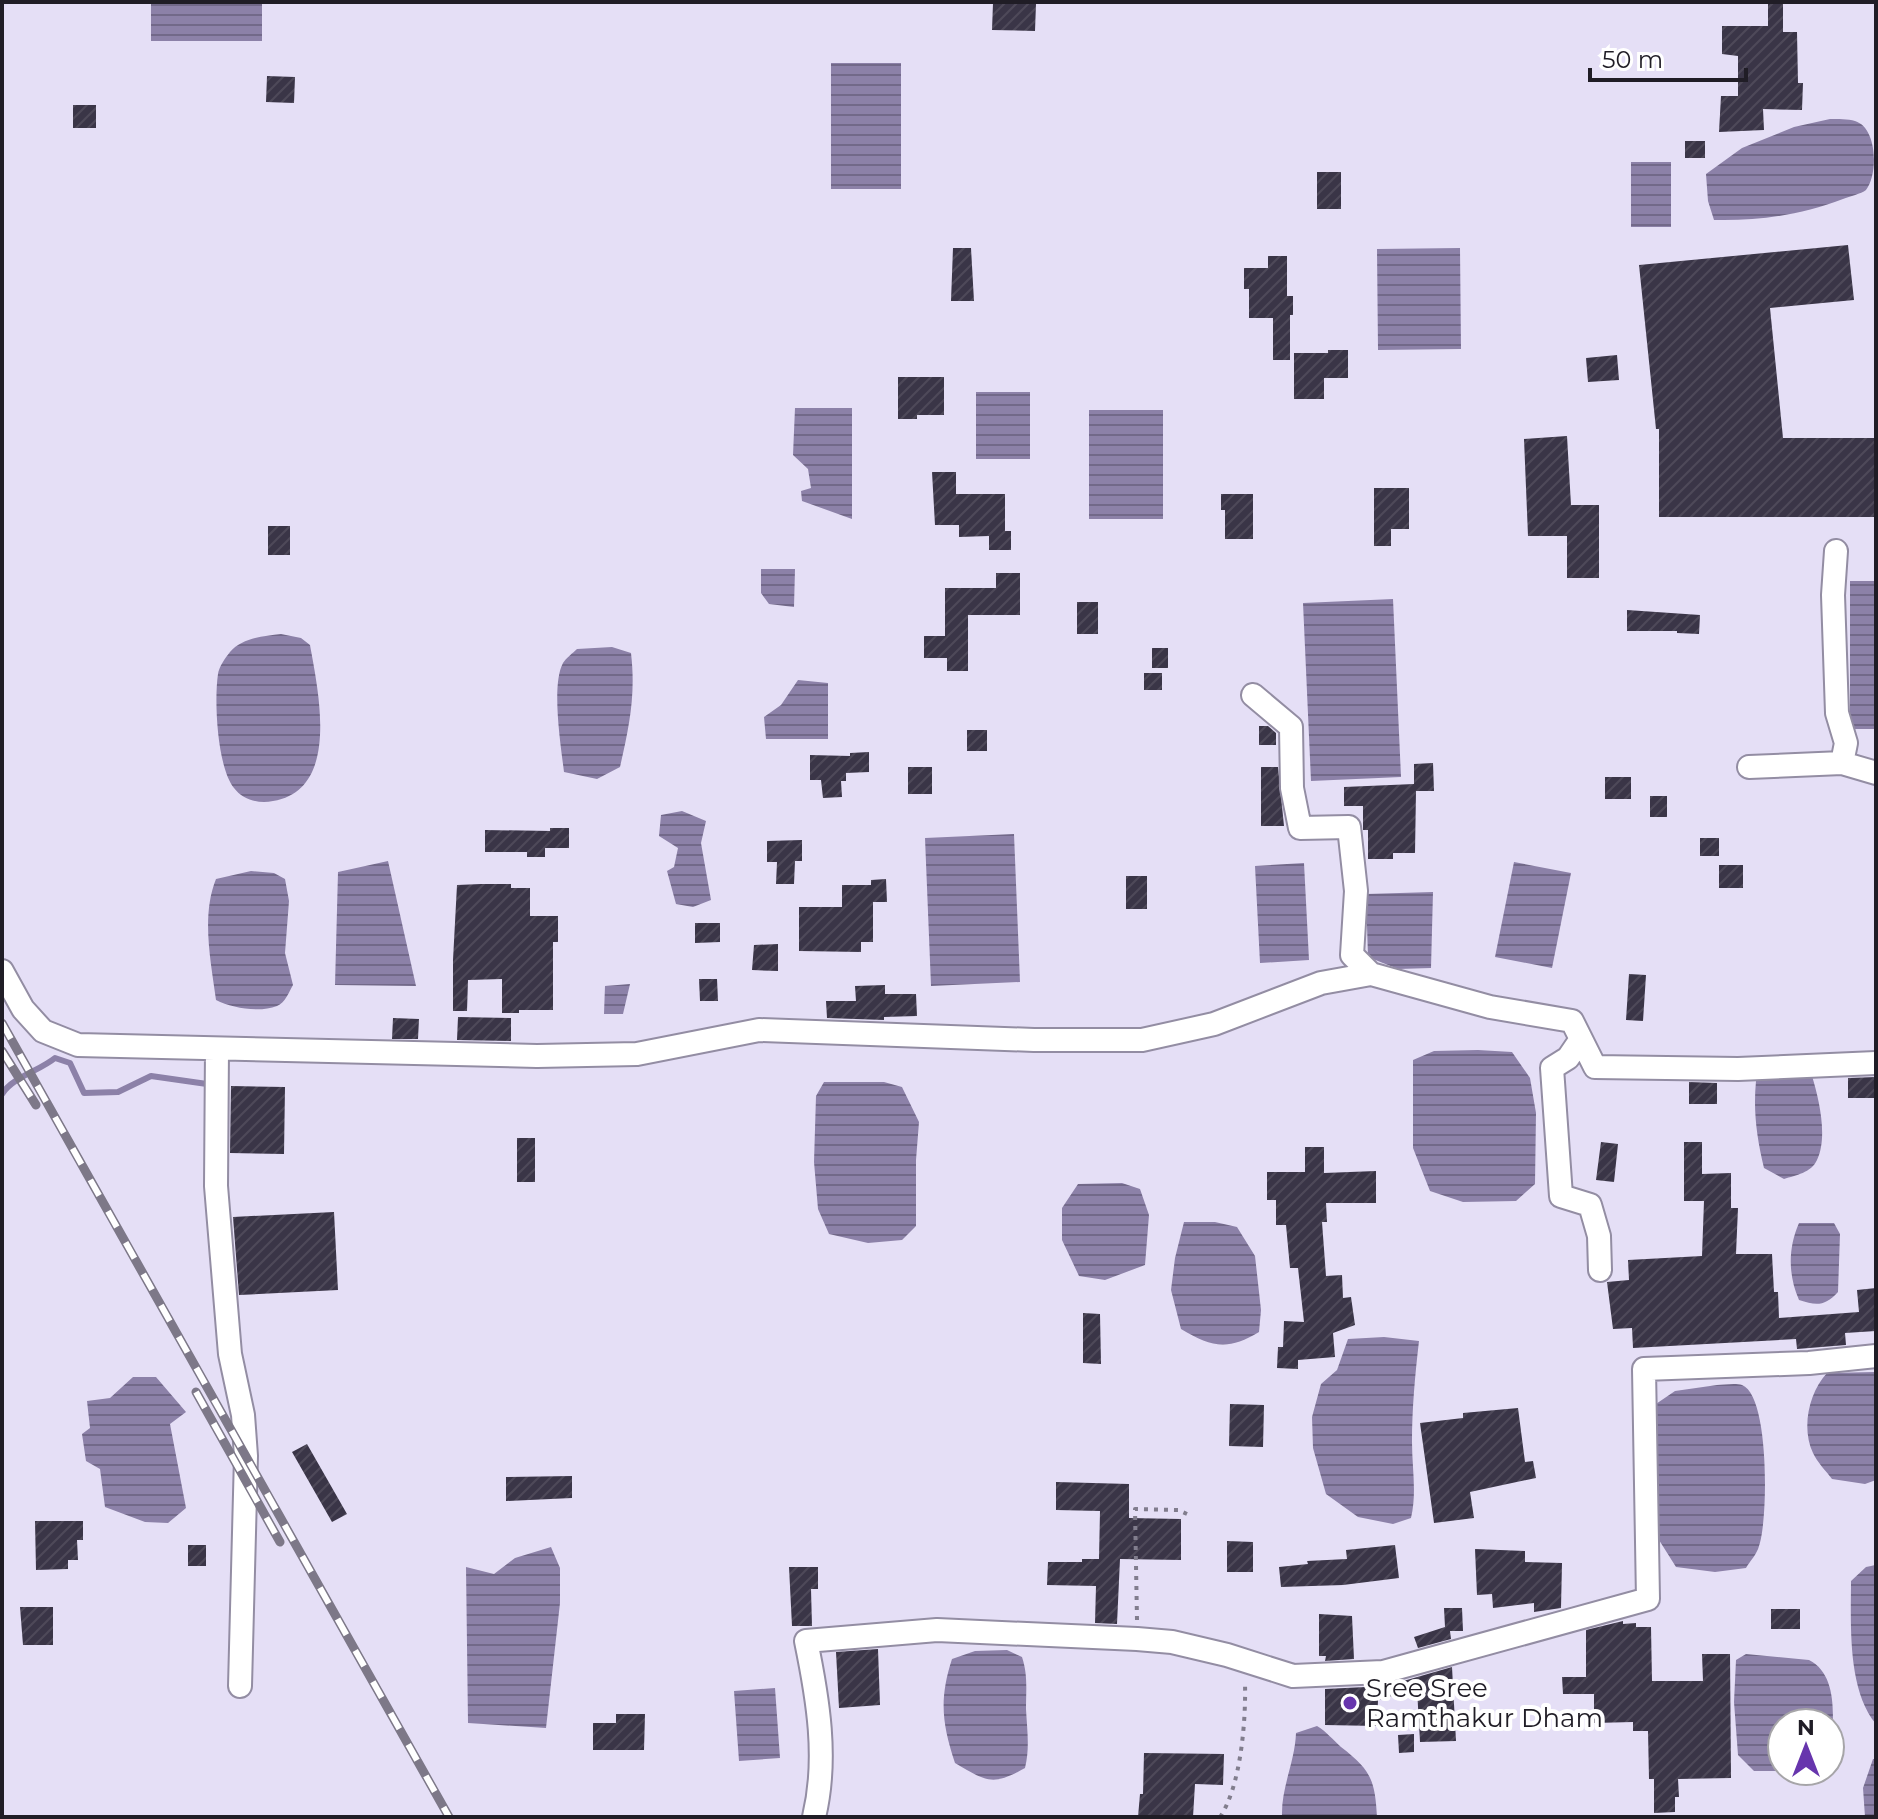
<svg xmlns="http://www.w3.org/2000/svg" width="1878" height="1819" font-family="Montserrat,sans-serif">
  <style>
    .water { fill: url(#water-rules) }
    .lines { fill: none; stroke-linecap: round; stroke-linejoin: round }
    .stream { stroke: #8c81a8; stroke-width: 6 }
    .building { fill: url(#building-hatch) }
    .street-casing { stroke: #938da3; stroke-width: 26 }
    .path { stroke: #817d8d; stroke-width: 4; stroke-dasharray: 4 6; stroke-linecap: butt }
    .street { stroke: #fff; stroke-width: 22 }
    .rail-casing { stroke: #7d7888; stroke-width: 9 }
    .rail { stroke: #fff; stroke-width: 6; stroke-dasharray: 18; stroke-linecap: butt }
    .poi-dot { fill: #6735ad; stroke: #fff; stroke-width: 3 }
    .labels { text-anchor: middle; stroke-width: 8; stroke-linejoin: round; paint-order: stroke }
    .poi-label { font-size: 26px; fill: #201d26; stroke: #fff; text-anchor: start }
  </style>
  <defs>
    <pattern id="water-rules" width="6" height="5" patternUnits="userSpaceOnUse" patternTransform="scale(2)"><rect width="6" height="5" fill="#8c81a8"/><path d="M0 2.5h6" fill="none" stroke="#726989"/></pattern>
    <pattern id="building-hatch" width="6" height="6" patternUnits="userSpaceOnUse" patternTransform="scale(2)"><rect width="6" height="6" fill="#3a3547"/><path d="M-1 1l2-2M0 6l6-6M5 7l2-2" fill="none" stroke="#4e4959"/></pattern>
  </defs>
  <rect width="100%" height="100%" fill="#e5dff6"/>
  <path class="water" d="M151 2H262V41H151Z
    M831 63H901V189H831Z
    M1830 119C1838 119 1848 119 1855 121 1878 128 1878 175 1866 190 1861 194 1850 196 1843 199 1800 215 1760 221 1714 220L1708 201 1706 174 1742 148 1794 127Z
    M1631 162H1671V227H1631Z
    M1460 248 1461 349 1378 350 1377 249Z
    M976 392H1030V459H976Z
    M795 408H852V519L802 501 801 491 811 488 808 469 793 455Z
    M1089 410H1163V519H1089Z
    M761 569H795L794 607 769 604 761 593Z
    M1850 581H1876V729H1850Z
    M1393 599 1401 777 1311 781 1303 603Z
    M281 634 301 638 310 645C318 690 341 790 273 801 259 804 243 800 234 788 217 767 214 700 218 674 219 667 225 658 230 652 242 638 263 636 281 634Z
    M612 647 631 653C636 695 629 727 620 767L597 779 564 772C561 747 551 685 563 663 566 658 573 653 577 649Z
    M798 680 828 683V739H766L764 717 781 705Z
    M682 811 706 821 701 843 711 900 693 907 676 904 667 871 674 867 678 848 659 836 661 815Z
    M1014 834 1020 982 931 986 925 838Z
    M388 861 416 986 335 985 338 872Z
    M1514 862 1571 873 1552 968 1495 957Z
    M1304 863 1309 960 1260 963 1255 866Z
    M251 871 274 873 285 879 289 901 285 953 293 985C289 992 285 1003 277 1006 259 1013 232 1008 216 1000 211 962 201 916 216 879Z
    M1433 892 1431 968 1398 969 1368 957 1366 894Z
    M630 984 623 1014H604L605 986Z
    M1478 1050 1512 1052 1530 1078 1536 1113 1535 1184 1516 1201 1463 1202 1430 1191 1413 1148V1060L1434 1051Z
    M1789 1076H1812C1819 1099 1828 1137 1817 1160 1811 1173 1796 1175 1784 1179L1764 1168C1757 1138 1753 1112 1756 1081Z
    M824 1082H884L902 1087 919 1122 916 1160V1226L902 1240 868 1243 829 1234 818 1209 814 1162 816 1096Z
    M1122 1183 1140 1189 1149 1215 1145 1265 1105 1280 1079 1276 1062 1240V1208L1078 1184Z
    M1184 1222H1215L1237 1227 1255 1256 1261 1310 1259 1332C1228 1351 1211 1347 1181 1329L1171 1290 1175 1258Z
    M1799 1223H1834L1840 1234 1838 1292C1825 1306 1817 1306 1799 1300 1788 1275 1788 1248 1799 1223Z
    M1384 1337 1419 1341C1415 1375 1412 1409 1412 1442 1412 1468 1417 1493 1411 1518L1393 1524 1358 1517 1326 1494 1313 1448 1312 1417 1321 1384 1337 1370 1348 1339Z
    M1876 1372V1480L1865 1484 1832 1479C1826 1471 1817 1462 1813 1453 1801 1428 1809 1392 1827 1373Z
    M133 1377H156L186 1412 170 1424 186 1508 168 1523 145 1522 105 1507 100 1469 86 1461 82 1434 90 1428 87 1401 110 1398Z
    M1717 1385C1723 1385 1735 1383 1742 1385 1770 1395 1768 1522 1759 1546 1757 1554 1750 1561 1746 1568L1715 1572 1676 1567 1659 1540 1653 1406 1675 1391Z
    M551 1547 560 1568V1603L546 1728 468 1723 466 1567 494 1574 515 1558Z
    M1876 1565V1724C1847 1689 1851 1624 1851 1581L1866 1567Z
    M1007 1650 1022 1657C1028 1675 1026 1690 1026 1709 1027 1729 1030 1748 1025 1768 992 1787 986 1781 955 1763 942 1724 939 1699 952 1659L975 1651Z
    M1746 1654 1809 1660C1835 1673 1834 1709 1832 1735L1830 1737V1723H1782V1771H1754L1738 1755 1734 1702 1736 1660Z
    M775 1688 780 1758 739 1761 734 1691Z
    M1317 1726C1327 1732 1333 1740 1341 1747 1371 1770 1375 1780 1377 1817H1282C1281 1787 1295 1762 1296 1733Z
    M1873 1759H1876V1817H1865L1863 1788Z"/>
  <g class="lines">
    <path class="stream" d="M2 1094C13 1077 39 1071 55 1058L70 1063 84 1093 118 1092 151 1076 207 1084"/>
  </g>
  <path class="building" d="M1768 2H1783V32H1797L1798 83H1803L1802 110 1763 109 1764 130 1719 132 1721 96H1738V56L1722 54V26H1768Z
    M993 3 1036 4 1035 31 992 30Z
    M267 76 295 77 294 103 266 102Z
    M73 105H96V128H73Z
    M1685 141H1705V158H1685Z
    M1317 172H1341V209H1317Z
    M1848 245 1854 300 1770 308 1783 438H1876V517H1659V429H1656L1639 265Z
    M953 248H971L974 301H951Z
    M1268 256H1287V296H1293V315H1290V360H1273V318H1249V289H1244V268H1268Z
    M1328 350H1348V378H1324V399H1294V353H1328Z
    M1617 355 1619 380 1588 382 1586 358Z
    M898 377H944V415H917V419H898Z
    M1567 436 1571 505H1599V578H1567V536H1528L1524 439Z
    M932 472H956V494H1005V531H1011V550H989V536L959 537V525H935Z
    M1374 488H1409V529H1391V546H1374Z
    M1221 494H1253V539H1225V510H1221Z
    M268 526H290V555H268Z
    M996 573H1020V615H968V671H947V658H924V636H945V588H996Z
    M1077 602H1098V634H1077Z
    M1627 610 1700 615 1699 634 1677 633V631H1627Z
    M1152 648H1168V668H1152Z
    M1144 673H1162V690H1144Z
    M1259 726H1268L1276 733V745H1259Z
    M967 730H987V751H967Z
    M869 752V772L846 773V781H841L842 797 823 798 821 780H810V755L850 756V753Z
    M1433 763 1434 791H1416L1415 853H1393V859H1368V830H1363V806H1344V787L1414 784V764Z
    M908 767H932V794H908Z
    M1261 767H1278L1284 826H1261Z
    M1605 777H1631V799H1605Z
    M1650 796H1667V817H1650Z
    M550 828H569V848H545V857H527V852H485V830L550 831Z
    M1700 838H1719V856H1700Z
    M802 840V861H795L794 884H776L777 862H767V841Z
    M1719 865H1743V888H1719Z
    M1126 876H1147V909H1126Z
    M886 879 887 902H873V942H861V952L799 951V907H842V885H871V880Z
    M481 884H511V888H530V916H558V942H553V1010H519V1013H502V979L468 980 467 1011H453V960L457 885Z
    M695 923H720V942L695 943Z
    M778 944V971L752 970 754 945Z
    M1629 974 1646 975 1643 1021 1626 1020Z
    M699 979H717L718 1001H700Z
    M885 985V994H916L917 1016 884 1017V1020L827 1018 826 1001H856L855 986Z
    M458 1017 511 1018V1041L457 1040Z
    M393 1018 419 1019 418 1039H392Z
    M1876 1077V1098H1848V1078Z
    M1689 1082 1717 1083V1104H1689Z
    M231 1086 285 1087 284 1154 230 1153Z
    M517 1138H535V1182H517Z
    M1601 1142 1618 1144 1614 1182 1596 1180Z
    M1684 1142H1702V1174L1731 1173V1208H1738L1736 1254H1772L1774 1292H1778L1779 1318 1859 1312 1857 1290 1876 1288V1331L1845 1333 1846 1345 1797 1349 1796 1339 1633 1348 1632 1328 1613 1329 1607 1282 1629 1280 1628 1260 1702 1256 1704 1201H1684Z
    M1305 1147H1324V1173L1376 1171V1203H1326L1327 1222H1322L1326 1276 1342 1275 1343 1298 1351 1297 1355 1325 1333 1333 1335 1357 1298 1360V1369L1277 1368 1278 1347H1283L1284 1321 1304 1322 1298 1268H1290L1286 1225H1276V1200H1267V1172H1305Z
    M334 1212 338 1290 239 1295 233 1217Z
    M1083 1313 1100 1314 1101 1364 1083 1363Z
    M1230 1404 1264 1405 1263 1447 1229 1446Z
    M1518 1408 1525 1462 1533 1461 1536 1478 1470 1492 1474 1518 1434 1523 1420 1423 1463 1418V1413Z
    M307 1444 347 1514 332 1522 292 1452Z
    M572 1476V1498L506 1501V1477Z
    M1056 1482 1129 1484V1518L1181 1519V1560L1120 1559 1117 1624 1095 1623 1096 1586 1047 1585 1048 1562H1082V1559H1099L1100 1511 1056 1510Z
    M35 1521H83V1540H77L78 1560H68V1569L36 1570Z
    M1227 1541 1253 1542V1572H1227Z
    M188 1545H206V1566H188Z
    M1395 1545 1399 1578 1343 1585 1281 1587 1279 1567 1308 1564 1307 1561 1347 1559 1346 1550Z
    M1475 1549 1525 1551V1562L1562 1563 1561 1608 1534 1612V1603L1493 1608 1492 1594 1477 1595Z
    M789 1567H818V1589H811L812 1626H792Z
    M20 1607H53V1645H23Z
    M1444 1608H1462L1463 1631H1450L1451 1639 1418 1648 1414 1637 1445 1627Z
    M1771 1609H1800V1629H1771Z
    M1319 1614 1352 1616 1354 1659 1325 1661 1326 1656H1319Z
    M1623 1621V1624L1636 1623V1627H1651L1652 1681H1703L1702 1654H1730L1731 1778 1678 1779 1679 1797H1675V1812L1654 1813V1779H1649L1648 1731H1633V1722L1594 1723V1694H1563L1562 1677H1586V1630Z
    M878 1649 880 1705 839 1708 836 1652Z
    M1452 1667 1456 1741 1420 1742 1417 1689 1378 1700 1377 1726 1325 1725V1689L1386 1686Z
    M616 1714H645L644 1750H593V1723H616Z
    M1414 1734V1752L1399 1753 1398 1735Z
    M1144 1753 1224 1754 1223 1785 1195 1784 1193 1817H1138L1140 1794H1143Z"/>
  <g class="lines">
    <defs>
      <path id="street" d="M1836 551 1833 595 1837 713 1846 743 1842 763 1876 773
        M1253 695 1291 727 1292 788 1300 828 1349 827 1356 891 1352 955 1371 974
        M1749 767 1842 763
        M2 971 23 1009 43 1031 78 1045 537 1056 637 1054 759 1030 1034 1040H1142L1214 1024 1321 983 1371 974 1490 1007 1572 1021 1595 1067 1738 1069 1876 1063
        M1581 1039 1568 1058 1552 1068 1561 1196 1590 1205 1599 1236 1600 1270
        M217 1049 216 1186 230 1354 243 1415 246 1456 240 1686
        M814 1817C828 1759 818 1699 806 1641L937 1630 1137 1639 1172 1642 1227 1655 1293 1676 1383 1672 1648 1599 1644 1369 1809 1363 1876 1356"/>
    </defs>
    <use href="#street" class="street-casing"/>
    <path class="path" d="M1137 1620 1135 1509 1178 1510 1187 1514
      M1220 1817C1241 1786 1246 1720 1245 1683"/>
    <use href="#street" class="street"/>
    <defs>
      <path id="rail" d="M2 1023 449 1817
        M2 1051 36 1105
        M196 1392 280 1542"/>
    </defs>
    <use href="#rail" class="rail-casing"/>
    <use href="#rail" class="rail"/>
  </g>
  <circle class="poi-dot" cx="1350" cy="1703" r="8"/>
  <g class="labels">
    <g class="poi-label">
      <text x="1366" y="1697">Sree Sree<tspan x="1366" dy="30">Ramthakur Dham</tspan></text>
    </g>
  </g>
  <rect width="1878" height="1819" fill="none" stroke="#201d26" stroke-width="8"/>
  <g transform="translate(1806 1747)"><circle r="38" fill="#ffffff" stroke="#a6a5a8" stroke-width="2"/>
  <path d="M0-6L14 30L0 20L-14 30Z" fill="#6735ad"/>
  <text y="-12" font-size="22" font-weight="bold" text-anchor="middle" fill="#201d26">N</text>
  </g>
  <path d="M1590 68v12h156v-12" fill="none" stroke="#201d26" stroke-width="4"/>
  <text x="1602" y="68" font-size="24" fill="#201d26" stroke="#ffffff" stroke-width="6" paint-order="stroke">50 m</text>
</svg>
